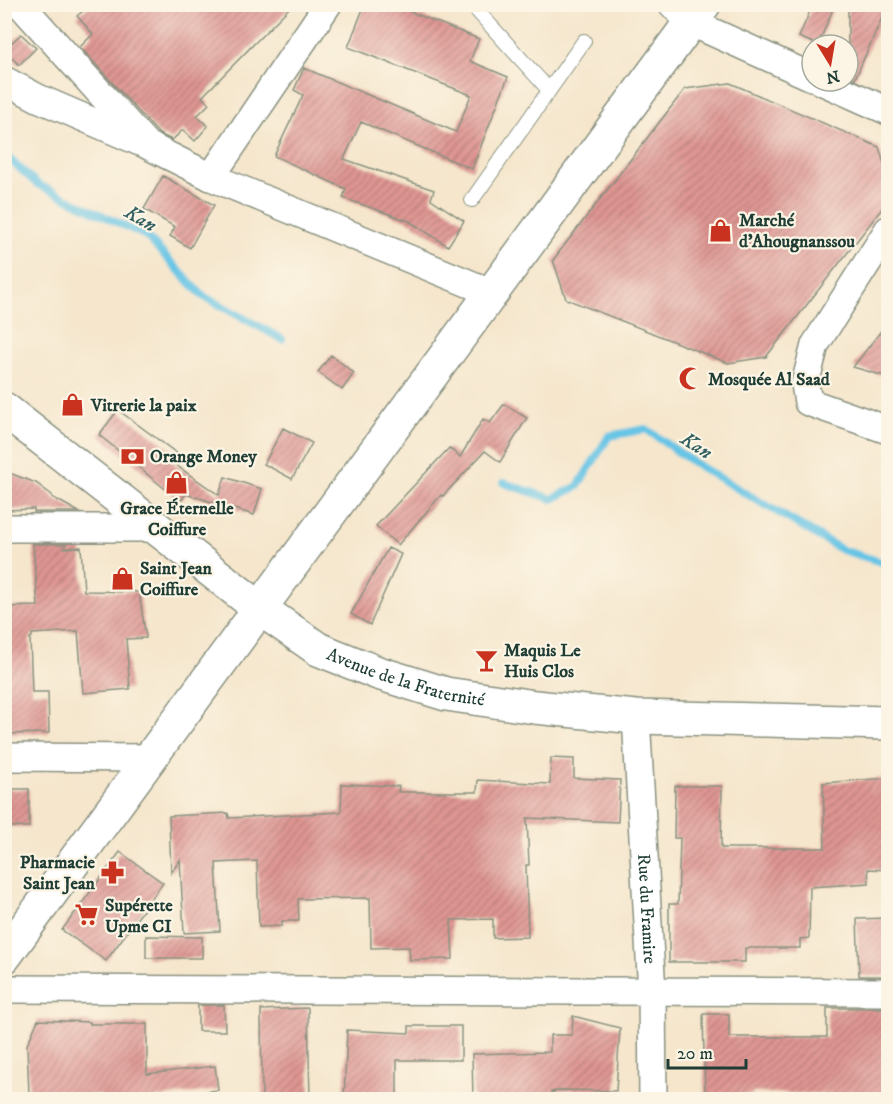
<svg xmlns="http://www.w3.org/2000/svg" width="893" height="1104" font-family="'IM FELL DW Pica',serif">
  <style>
    .lines { fill: none; stroke-linecap: round; stroke-linejoin: round }
    .stream { stroke: #67c5e5; stroke-width: 8 }
    .building { fill: url(#building-hatch) }
    .lane-casing { stroke: #8a9280; stroke-width: 16 }
    .street-casing { stroke: #8a9280; stroke-width: 30 }
    .secondary-casing { stroke: #8a9280; stroke-width: 36 }
    .lane { stroke: #fff; stroke-width: 14 }
    .street { stroke: #fff; stroke-width: 27 }
    .secondary { stroke: #fff; stroke-width: 33 }
    .labels { text-anchor: middle; stroke-width: 4.5; stroke-linejoin: round; paint-order: stroke }
    .poi-label { font-size: 18px; font-weight: bold; fill: #1f3d34; stroke: #fcf5e5; text-anchor: start }
    .street-label { font-size: 18px; fill: #1f3d34; stroke: #fcf5e5 }
    .water-label { font-size: 20px; font-style: italic; fill: #315f60; stroke: #fcf5e5 }
  </style>
  <defs>
    <pattern id="building-hatch" width="6" height="6" patternUnits="userSpaceOnUse" patternTransform="scale(1.5)"><rect width="6" height="6" fill="#df9693"/><path d="M-1 1l2-2M0 6l6-6M5 7l2-2" fill="none" stroke="#b47c79"/></pattern>
  </defs>
  <rect width="100%" height="100%" fill="#fcf5e5"/>
  <filter id="ink" filterUnits="userSpaceOnUse"><feTurbulence type="fractalNoise" baseFrequency=".0167" numOctaves="2"/><feDisplacementMap in="SourceGraphic" scale="12" xChannelSelector="R" yChannelSelector="G"/><feConvolveMatrix kernelMatrix="1 2 1 2 8 2 1 2 1" color-interpolation-filters="sRGB"/></filter>
  <filter id="wash" filterUnits="userSpaceOnUse"><feTurbulence type="fractalNoise" baseFrequency=".008" numOctaves="4" result="noise"/><feDisplacementMap in="SourceGraphic" scale="24" xChannelSelector="R" yChannelSelector="G"/><feGaussianBlur stdDeviation="1.35" result="paint"/><feColorMatrix in="noise" values="0 0 0 0 0 0 0 0 0 0 0 0 0 0 0 0 0 1.4 0 .05"/><feComposite in="paint" operator="in"/></filter>
  <g filter="url(#wash)">
    <rect width="100%" height="100%" fill="#f5e6cc"/>
    <g class="lines">
      <path class="stream" d="M4 154 37 184 146 236 203 296 282 339
        M504 483 552 499 578 486 609 436 646 429 694 463 842 550 888 564"/>
    </g>
    <g id="blocks">
      <path class="building" d="M91 4H293L202 97 209 104 197 116 208 126 195 141 183 130 172 140 159 134 80 47 93 34 77 16Z
        M365 4H391L479 39 470 61 508 77 472 169 361 122 344 159 434 190 431 199 464 221 448 246 409 221 343 198 346 189 274 156 303 95 294 90 304 68 456 132 471 95 348 47Z
        M813 4H835L818 45 799 37Z
        M848 4H888L855 79 848 76Z
        M21 34 36 48 19 65 4 50Z
        M730 83 879 147 888 177V201L766 357 728 363 566 299 553 260 685 89Z
        M163 176 214 205 190 248 170 236 175 227 144 209Z
        M888 322V377L853 367Z
        M331 355 354 373 342 390 318 372Z
        M504 404 527 418 500 462 485 451 443 496 441 495 398 545 376 526 449 448 460 457 483 419 490 423Z
        M118 410 179 455 173 463 219 495 225 477 262 489 254 515 186 494 182 500 164 488 99 435Z
        M283 428 312 443 292 479 264 464Z
        M4 471 36 483 52 495V497L79 512H34V509L4 510Z
        M33 544H66L64 548 81 547 84 591 139 592 146 638 126 639 130 689 83 693 78 631 32 634V637L30 638 32 692H48L49 733 4 734V607L38 606Z
        M388 548 401 554 370 625 351 614Z
        M551 758 574 759V778L620 780 618 822 527 818 529 865H526L528 937 493 938V919L451 920 453 959 410 960 409 947 371 948 370 898 298 899 299 921H282V926L259 927 257 861 216 863 220 931 184 933 180 860 171 873 169 816 228 813 229 818 341 812 342 784 399 786 398 792H477L478 780 550 784Z
        M888 778V870L868 869 869 883 810 887 809 938 800 939V948H745V962H669V904H678L680 838H674L675 786H722L721 848H825L823 783Z
        M4 789H29V827H4Z
        M120 852 163 883 106 961 62 930Z
        M888 918V976H859L857 919Z
        M146 936 202 937V958H146Z
        M198 1005H224L225 1031H198Z
        M308 1008 310 1100H262L261 1010Z
        M827 1008H888V1085H885V1100H831V1094L752 1093V1095H705L703 1014H729V1037H827Z
        M573 1016 620 1028 616 1091 565 1090 551 1092V1100H473L472 1054 550 1052V1035H572Z
        M38 1020 90 1022V1024H147V1074L215 1066 218 1090 155 1098V1100H100V1095H29L27 1045Z
        M409 1026H461V1060H397V1100H344L347 1030 409 1033Z"/>
    </g>
  </g>
  <g filter="url(#ink)">
    <use href="#blocks" fill-opacity="0" stroke="#8a9280" stroke-width="1.5"/>
    <g class="lines">
      <defs>
        <path id="lane" d="M471 4 549 90
          M472 200 584 41"/>
        <g id="street">
          <path d="M20 4 147 145 211 177 492 293"/>
          <path d="M672 4 690 22 812 77"/>
          <path d="M4 80 38 98 140 142"/>
          <path d="M821 81 888 111"/>
          <path d="M211 177 328 4"/>
          <path d="M888 230 815 345 805 384 808 402 888 430"/>
          <path d="M4 528H158"/>
          <path id="s1" d="M636 717 652 992 653 1100"/>
          <path d="M4 757 151 758"/>
          <path d="M4 989 888 992"/>
        </g>
        <g id="secondary">
          <path id="s2" d="M4 409 259 608 318 649 378 673 446 694 535 707 636 717 888 723"/>
          <path d="M4 957 704 4"/>
        </g>
      </defs>
      <use href="#lane" class="lane-casing"/>
      <use href="#street" class="street-casing"/>
      <use href="#secondary" class="secondary-casing"/>
      <use href="#lane" class="lane"/>
      <use href="#street" class="street"/>
      <use href="#secondary" class="secondary"/>
    </g>
  </g>
  <defs>
    <symbol id="shop-bare" viewBox="-9 -9 18 18"><path d="M-5-2.5h2.3a2.7 3.5 0 0 1 5.4 0H5L5.5 6h-11ZM-1.5-2.5h3a1.5 2.3 0 0 0-3 0Z" fill="#c8321e" stroke="#fcf5e5" stroke-width="2.5" paint-order="stroke"/></symbol>
    <symbol id="mosque-bare" viewBox="-9 -9 18 18"><path d="M3.5-4.9A6 6 0 1 0 3.5 4.9A5 5 0 1 1 3.5-4.9Z" fill="#c8321e" stroke="#fcf5e5" stroke-width="2.5" paint-order="stroke"/></symbol>
    <symbol id="bank-bare" viewBox="-9 -9 18 18"><path d="M-6-4H6V4H-6ZM0-2.3a2.3 2.3 0 1 0 0 4.6a2.3 2.3 0 1 0 0-4.6Z" fill="#c8321e" stroke="#fcf5e5" stroke-width="2.5" paint-order="stroke"/></symbol>
    <symbol id="bar-bare" viewBox="-9 -9 18 18"><path d="M-6-5H6L.8 .8V4.5H3.5V6h-7V4.5H-.8V.8Z" fill="#c8321e" stroke="#fcf5e5" stroke-width="2.5" paint-order="stroke"/></symbol>
    <symbol id="pharmacy-bare" viewBox="-9 -9 18 18"><path d="M-2-6h4v4h4v4h-4v4h-4v-4h-4v-4h4Z" fill="#c8321e" stroke="#fcf5e5" stroke-width="2.5" paint-order="stroke"/></symbol>
    <symbol id="supermarket-bare" viewBox="-9 -9 18 18"><path d="M-6-5.5h2.5l.6 2H6L4.5 2H-2.5L-4.4-4H-6ZM-1.5 3.2a1.3 1.3 0 1 0 .1 0ZM3 3.2a1.3 1.3 0 1 0 .1 0Z" fill="#c8321e" stroke="#fcf5e5" stroke-width="2.5" paint-order="stroke"/></symbol>
  </defs>
  <g fill-rule="evenodd">
    <use href="#shop-bare" x="704" y="214" width="33" height="33"/>
    <use href="#mosque-bare" x="674" y="362" width="33" height="33"/>
    <use href="#shop-bare" x="56" y="388" width="33" height="33"/>
    <use href="#bank-bare" x="116" y="440" width="33" height="33"/>
    <use href="#shop-bare" x="160" y="466" width="33" height="33"/>
    <use href="#shop-bare" x="106" y="562" width="33" height="33"/>
    <use href="#bar-bare" x="470" y="644" width="33" height="33"/>
    <use href="#pharmacy-bare" x="96" y="856" width="33" height="33"/>
    <use href="#supermarket-bare" x="70" y="898" width="33" height="33"/>
  </g>
  <g class="labels">
    <g class="poi-label">
      <text x="739" y="226">Marché<tspan x="739" dy="21">d'Ahougnanssou</tspan></text>
      <text x="708" y="385">Mosquée Al Saad</text>
      <text x="91" y="411">Vitrerie la paix</text>
      <text x="150" y="462">Orange Money</text>
      <text x="177" y="514" text-anchor="middle">Grace Éternelle<tspan x="177" dy="21">Coiffure</tspan></text>
      <text x="140" y="574">Saint Jean<tspan x="140" dy="21">Coiffure</tspan></text>
      <text x="504" y="656">Maquis Le<tspan x="504" dy="21">Huis Clos</tspan></text>
      <text x="95" y="868" text-anchor="end">Pharmacie<tspan x="95" dy="21">Saint Jean</tspan></text>
      <text x="105" y="911">Supérette<tspan x="105" dy="21">Upme CI</tspan></text>
    </g>
    <g class="street-label">
      <text dy="6" stroke="none"><textPath href="#s2" startOffset="488">Avenue de la Fraternité</textPath></text>
      <text dy="6" stroke="none"><textPath href="#s1" startOffset="192">Rue du Framire</textPath></text>
    </g>
    <g class="water-label">
      <text transform="translate(141 218) rotate(31)" y="7">Kan</text>
      <text transform="translate(697 445) rotate(34)" y="7">Kan</text>
    </g>
  </g>
  <rect width="893" height="1104" fill="none" stroke="#fcf5e5" stroke-width="24"/>
  <g transform="translate(830 63) rotate(169)"><circle r="28" fill="#fcf5e5" stroke="#a4ab9e" stroke-width="1.5"/>
  <path d="M0-4.5L10 22L0 15L-10 22Z" fill="#c8321e"/>
  <text y="-9" font-size="16" font-weight="bold" text-anchor="middle" fill="#1f3d34">N</text>
  </g>
  <path d="M668 1059v9h78v-9" fill="none" stroke="#1f3d34" stroke-width="3"/>
  <text x="677" y="1059" font-size="18" fill="#1f3d34" stroke="#fcf5e5" stroke-width="4.5" paint-order="stroke">20 m</text>
</svg>
